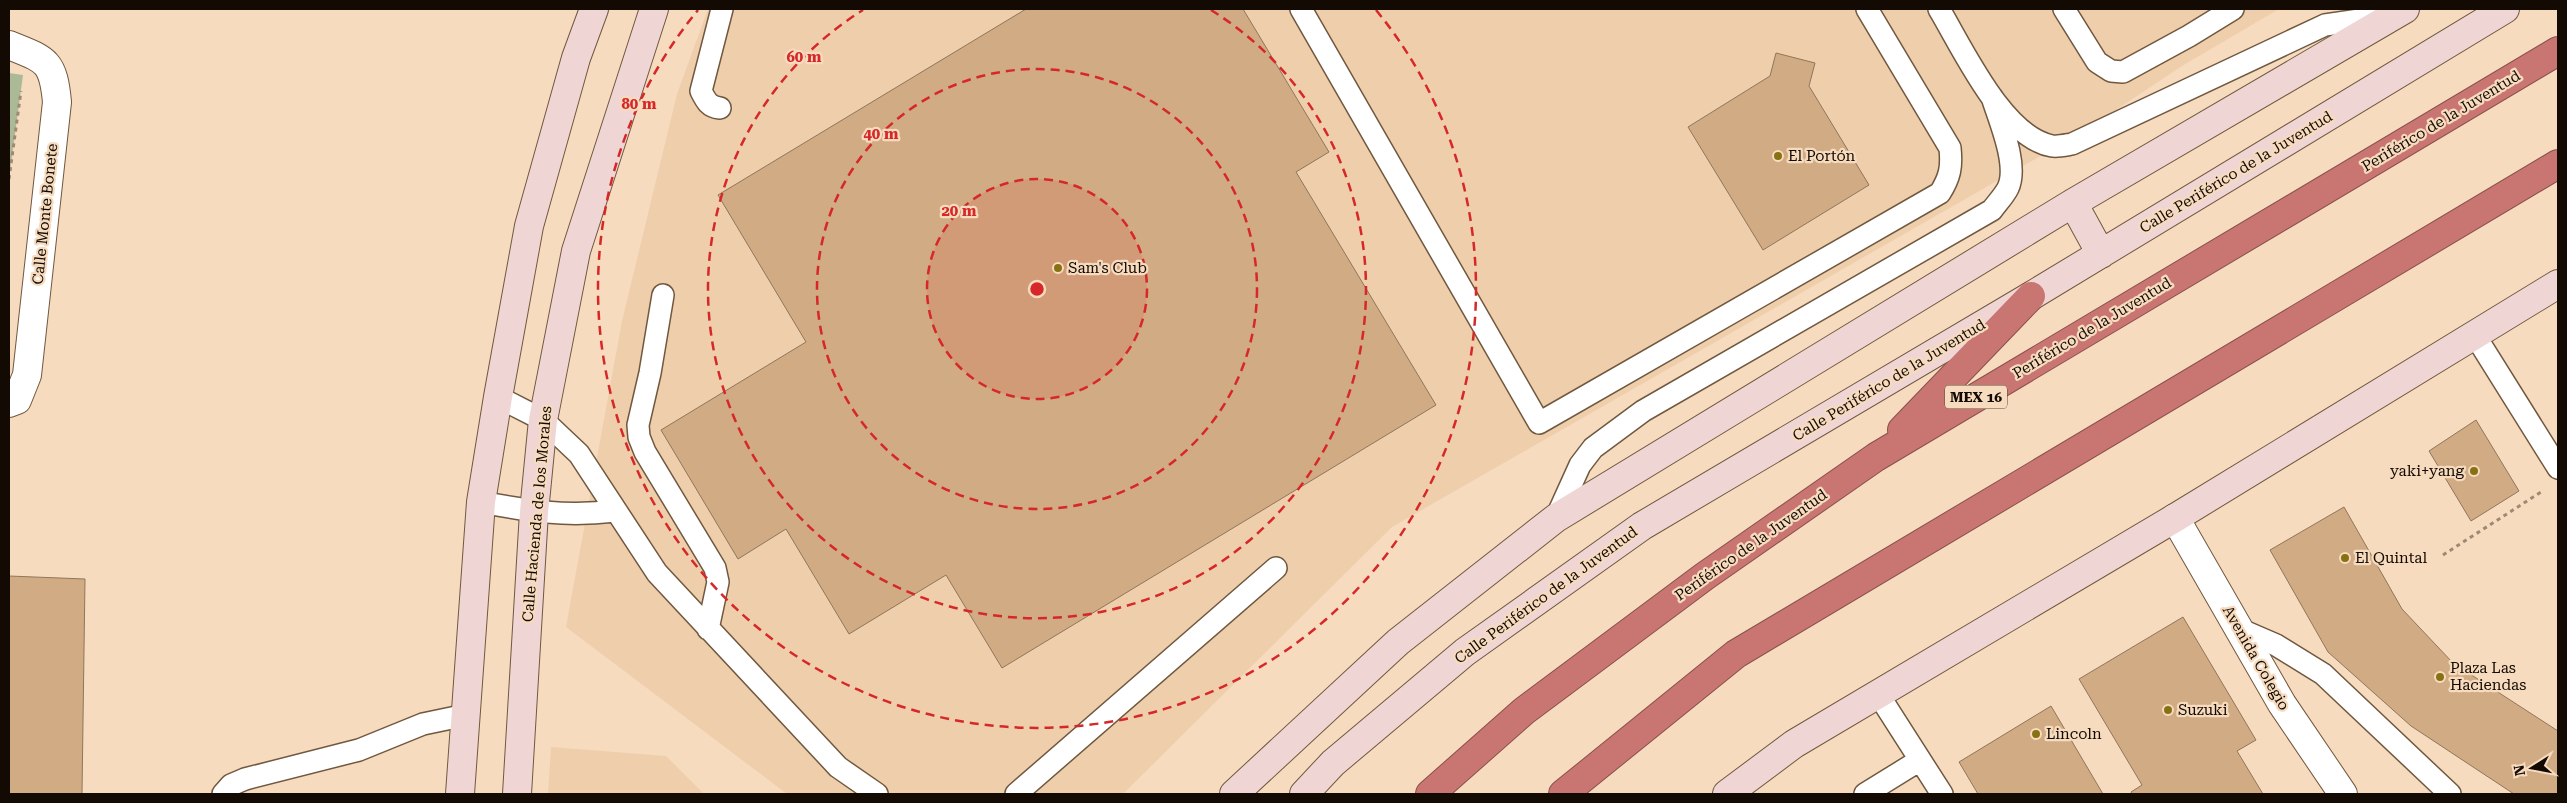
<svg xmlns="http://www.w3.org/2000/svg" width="2567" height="803" font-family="'Roboto Serif',serif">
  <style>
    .built { fill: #efceac }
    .green { fill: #acb997 }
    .building { fill: #d1ab83; stroke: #8f765c }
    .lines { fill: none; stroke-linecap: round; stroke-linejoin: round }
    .lane-casing { stroke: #70583f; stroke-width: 24 }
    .street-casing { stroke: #70583f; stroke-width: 30 }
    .secondary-casing { stroke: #70583f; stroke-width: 30 }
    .highway-casing { stroke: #89504c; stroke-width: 30 }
    .path { stroke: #9e8975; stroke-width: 3; stroke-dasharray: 4 4; stroke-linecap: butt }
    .lane { stroke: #fff; stroke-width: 21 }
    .street { stroke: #fff; stroke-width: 28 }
    .secondary { stroke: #efd6d5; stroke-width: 28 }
    .highway { stroke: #c97673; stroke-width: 28 }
    .ring { fill: none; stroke: #d62828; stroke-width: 2.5; stroke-dasharray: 9 6 }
    .poi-dot { fill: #867213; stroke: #f7dbbe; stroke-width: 2 }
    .labels { text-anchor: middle; stroke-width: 4.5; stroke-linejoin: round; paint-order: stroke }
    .shield { fill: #f7dbbe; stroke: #57493b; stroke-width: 1 }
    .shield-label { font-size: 14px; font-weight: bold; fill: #130a03 }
    .street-label { font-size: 15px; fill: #130a03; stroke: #f7dbbe }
    .poi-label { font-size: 15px; fill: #130a03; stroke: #f7dbbe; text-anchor: start }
    .centre { fill: #d62828; stroke: #f7dbbe; stroke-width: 2.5 }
    .ring-label { font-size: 15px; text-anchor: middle; font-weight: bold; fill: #d62828; stroke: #f7dbbe; stroke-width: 4.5; stroke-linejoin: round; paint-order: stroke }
  </style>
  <rect width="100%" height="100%" fill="#f7dbbe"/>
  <path class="built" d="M708 9H2279L2182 66 2086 130 1392 527 1123 794H787L566 627 622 321 677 94Z
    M551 747 666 756 704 794H548Z"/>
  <path class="green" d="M9 73 23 75 9 179Z"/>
  <path class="building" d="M1026 9H1243L1329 152 1296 172 1436 405 1002 668 946 575 849 634 786 529 738 559 661 430 806 342 718 195Z
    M1776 53 1815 63 1809 86 1869 185 1763 250 1688 127 1770 76Z
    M2476 420 2519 491 2471 521 2429 451Z
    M2344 507 2402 609 2453 663 2558 731V794H2514L2411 726 2328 652 2270 550Z
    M9 576 85 579 82 794H9Z
    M2183 617 2256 740 2237 751 2263 794H2132L2131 792 2142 785 2079 679Z
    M2051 706 2103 794H1978L1959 762Z"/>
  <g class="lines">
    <defs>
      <path id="lane" d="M1301 9 1539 423 1940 193C1950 177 1952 167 1950 148L1867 9
        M1939 9C1963 49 2003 137 2052 146 2058 147 2066 145 2072 144L2325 25 2387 16
        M2064 9 2097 62 2111 71 2123 72 2189 36 2233 9
        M720 108C709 107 706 101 701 91L722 9
        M663 295 650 373 638 425 639 437 645 452 715 568 718 582 708 629
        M2476 337 2558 468
        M498 397 543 420 579 454 657 573 838 767 877 794
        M481 502C528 511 566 517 615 511
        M1556 518 1580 465 1593 448 1643 411 1992 210C1997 203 2004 196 2008 188 2019 165 1999 120 1992 97
        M2239 629 2276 645 2323 674 2450 794
        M1878 694 1942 794
        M223 794 231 785 245 779 359 750 423 724 466 715
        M1016 794 1276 568
        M1865 794 1920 760"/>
      <path id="street" d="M9 45C46 60 53 60 57 102L27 375 17 400 9 403
        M2175 518 2282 704 2343 794"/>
      <path id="secondary" d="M2073 203 2101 254
        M460 794 481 502 498 397 529 226 576 58 594 9
        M517 794 534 512 543 420 576 251 654 9
        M1234 794 1398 642 1556 518 2073 203 2405 9
        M1304 794 1333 763 1465 652 1642 526 2031 296 2505 9
        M1727 794 1794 744 2175 518 2558 284"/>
      <path id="highway" d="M1902 430 2031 296
        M1430 794 1524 711 1705 576 1876 457 2558 51
        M1563 794 1736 654 2558 164"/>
    </defs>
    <use href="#lane" class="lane-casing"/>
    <use href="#street" class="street-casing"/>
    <use href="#secondary" class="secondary-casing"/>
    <use href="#highway" class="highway-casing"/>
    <path class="path" d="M9 179 21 91
      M2443 555 2541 492"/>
    <use href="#lane" class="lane"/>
    <use href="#street" class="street"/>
    <use href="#secondary" class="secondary"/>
    <use href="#highway" class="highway"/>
  </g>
  <circle cx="1037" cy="289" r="110" fill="#d62828" fill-opacity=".12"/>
  <g class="ring">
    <circle cx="1037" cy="289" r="110"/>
    <circle cx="1037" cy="289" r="220"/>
    <path d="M1211 10A329 329 0 1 1 863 10"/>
    <path d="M1376 10A439 439 0 1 1 698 10"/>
  </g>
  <g class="poi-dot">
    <circle cx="1778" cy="156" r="5"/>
    <circle cx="1058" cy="268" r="5"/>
    <circle cx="2474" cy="471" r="5"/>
    <circle cx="2345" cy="558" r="5"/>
    <circle cx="2440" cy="677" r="5"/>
    <circle cx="2168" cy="710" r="5"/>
    <circle cx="2036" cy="734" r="5"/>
  </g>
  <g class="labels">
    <rect class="shield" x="1945" y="385.5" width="62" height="23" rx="4"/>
    <g class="shield-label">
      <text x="1976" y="402">MEX 16</text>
    </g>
    <g class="street-label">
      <text transform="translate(2441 121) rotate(-31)" y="5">Periférico de la Juventud</text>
      <text transform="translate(2236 172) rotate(-31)" y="5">Calle Periférico de la Juventud</text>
      <text transform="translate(45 214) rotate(-84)" y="5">Calle Monte Bonete</text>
      <text transform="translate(2092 328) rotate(-31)" y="5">Periférico de la Juventud</text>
      <text transform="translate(1889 380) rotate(-31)" y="5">Calle Periférico de la Juventud</text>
      <text transform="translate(537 514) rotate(-85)" y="5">Calle Hacienda de los Morales</text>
      <text transform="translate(1751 545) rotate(-35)" y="5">Periférico de la Juventud</text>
      <text transform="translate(1546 595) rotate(-36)" y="5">Calle Periférico de la Juventud</text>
      <text transform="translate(2256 658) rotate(60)" y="5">Avenida Colegio</text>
    </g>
    <g class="poi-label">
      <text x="1788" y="161">El Portón</text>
      <text x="1068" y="273">Sam's Club</text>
      <text x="2464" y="476" text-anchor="end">yaki+yang</text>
      <text x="2355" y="563">El Quintal</text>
      <text x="2450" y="673">Plaza Las<tspan x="2450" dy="17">Haciendas</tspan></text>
      <text x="2178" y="715">Suzuki</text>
      <text x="2046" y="739">Lincoln</text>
    </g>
  </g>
  <circle cx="1037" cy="289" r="8" class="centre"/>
  <g class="ring-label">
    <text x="804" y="62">60 m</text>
    <text x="639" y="109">80 m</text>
    <text x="881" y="139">40 m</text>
    <text x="959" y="216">20 m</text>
  </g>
  <rect width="2567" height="803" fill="none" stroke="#130a03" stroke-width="20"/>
  <g transform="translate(2532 768) rotate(259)" stroke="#f7dbbe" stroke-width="4" paint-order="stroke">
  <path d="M0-4L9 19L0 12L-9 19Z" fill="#130a03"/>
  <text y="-8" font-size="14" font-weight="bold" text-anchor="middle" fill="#130a03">N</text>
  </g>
</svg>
